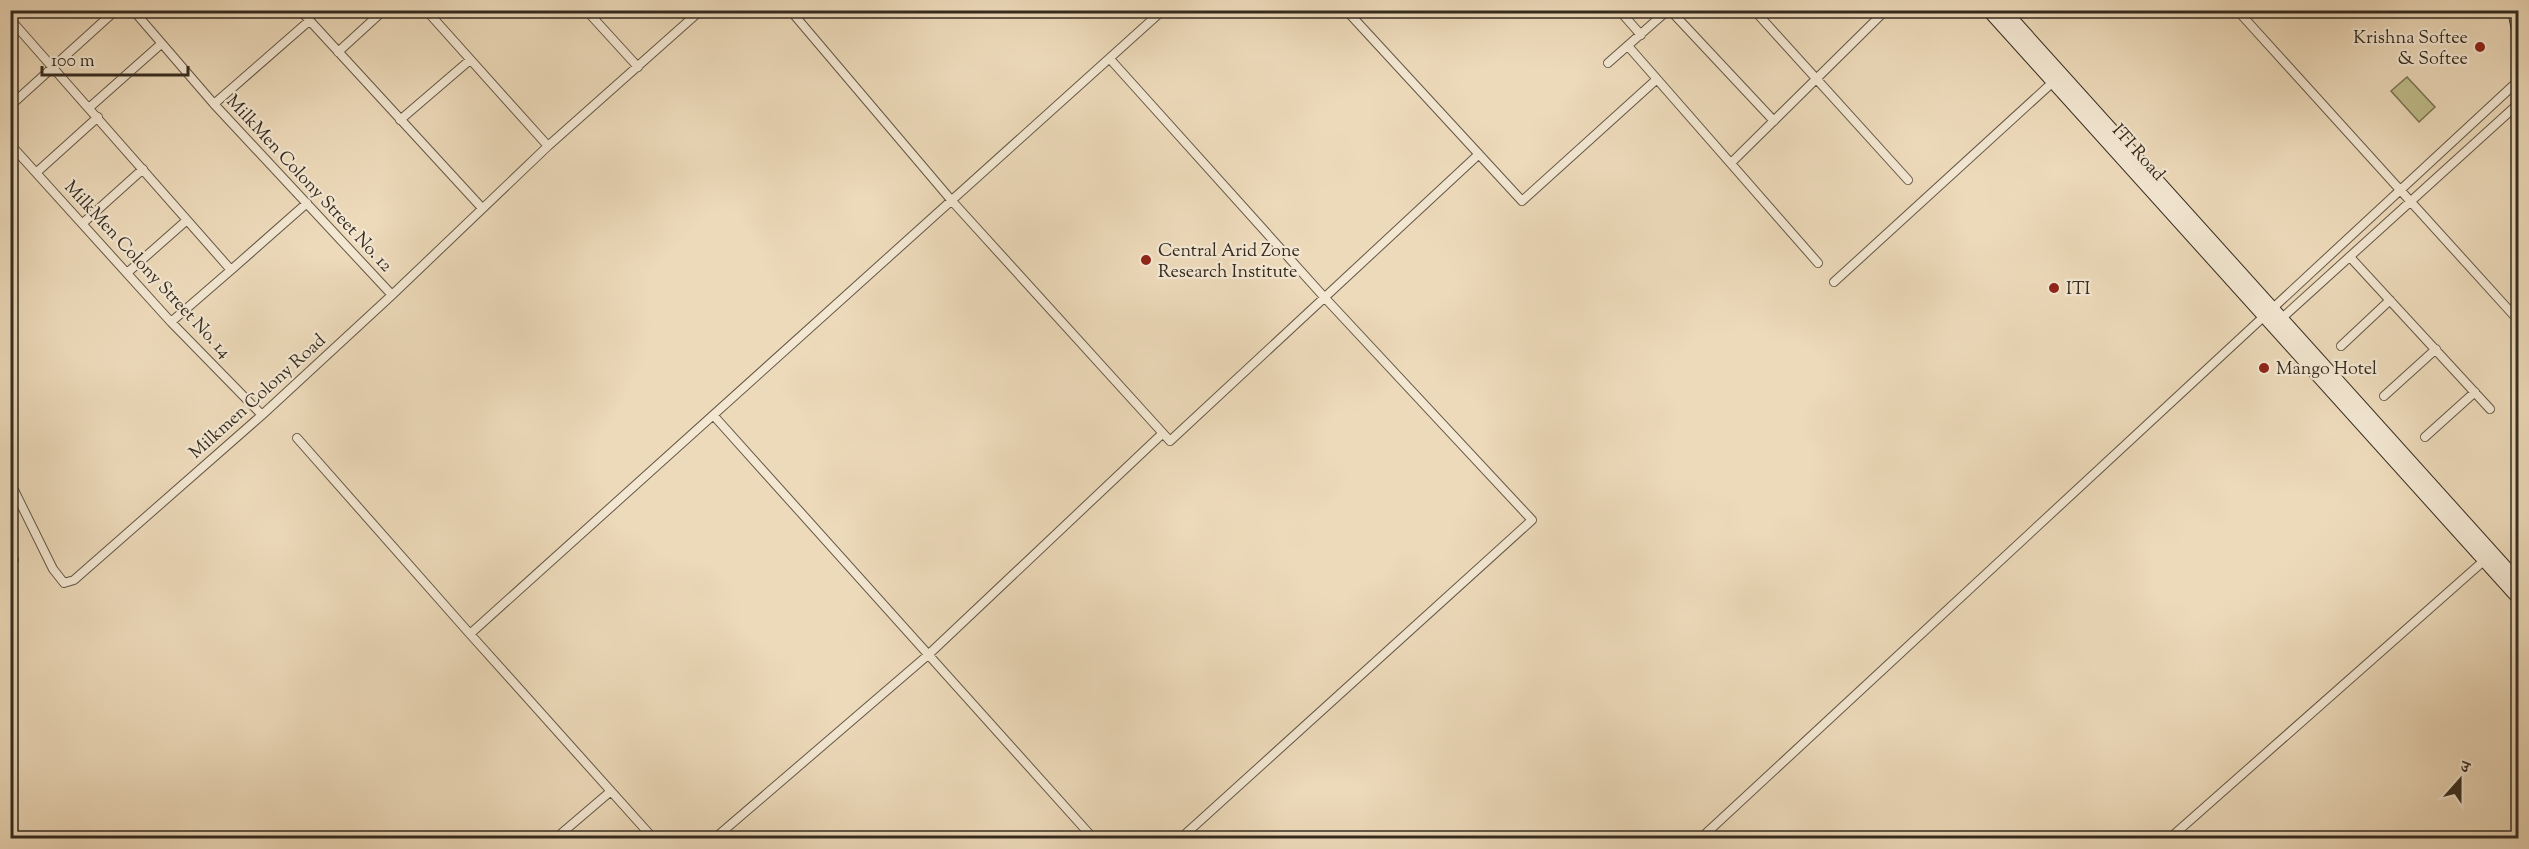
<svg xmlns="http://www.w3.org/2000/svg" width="2529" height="849" font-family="'Sorts Mill Goudy','Noto Serif Devanagari',serif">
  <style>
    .grass { fill: #bfbd8b; stroke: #7a7455; stroke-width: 1.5 }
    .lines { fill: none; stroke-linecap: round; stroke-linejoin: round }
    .street-casing { stroke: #635746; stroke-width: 10 }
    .secondary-casing { stroke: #352b1f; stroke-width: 14 }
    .street { stroke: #f3e7d2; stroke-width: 8 }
    .secondary { stroke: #f3e7d2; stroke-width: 12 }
    .poi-dot { fill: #8f2418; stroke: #f3e7d2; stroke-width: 2 }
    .labels { text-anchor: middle; stroke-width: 4.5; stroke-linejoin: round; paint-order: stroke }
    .poi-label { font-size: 18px; fill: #352b1f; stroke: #f3e7d2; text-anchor: start }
    .street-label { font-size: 18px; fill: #352b1f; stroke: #f3e7d2 }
  </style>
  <rect width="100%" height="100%" fill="#eddaba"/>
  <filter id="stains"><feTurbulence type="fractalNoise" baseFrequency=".00333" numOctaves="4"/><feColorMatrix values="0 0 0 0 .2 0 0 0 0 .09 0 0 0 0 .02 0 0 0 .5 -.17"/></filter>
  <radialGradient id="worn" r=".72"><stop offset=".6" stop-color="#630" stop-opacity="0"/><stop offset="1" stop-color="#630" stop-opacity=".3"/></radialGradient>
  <path class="grass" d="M2407 77 2435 107 2419 122 2391 91Z"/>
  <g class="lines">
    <defs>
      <path id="street" d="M133 10 214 104 392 295
        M300 10 482 208
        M426 10 548 146
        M518 10H523
        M586 10 638 67
        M790 10 952 201 1170 441 1479 154
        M1346 10 1522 201 1657 79
        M1619 10 1641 35
        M1670 10 1774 121
        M1754 10 1908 180
        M2237 10 2518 320
        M10 19 231 270 307 203
        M1628 46 1818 263
        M338 52 384 10
        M1110 59 1325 298 1532 520 1181 838
        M1608 63 1668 10
        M214 104 309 21
        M10 106 116 10
        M90 107 161 44
        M400 120 470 60
        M10 144 171 322 262 415
        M1731 163 1886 10
        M37 172 98 117
        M83 223 143 169
        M2350 257 2490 409
        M127 273 187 220
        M1834 282 2053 82
        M2281 319 2518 104
        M171 322 231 270
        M2341 346 2390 300
        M2384 396 2436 349
        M714 416 1093 838
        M2425 437 2475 392
        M297 438 470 634 1163 10
        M10 482 53 569 64 583 74 580 262 415 392 295 548 146 701 10
        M10 552 14 560
        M470 634 653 838
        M556 838 611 791
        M715 838 928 655 1162 434
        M1701 838 2518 81
        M2170 838 2487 558"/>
      <path id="secondary" d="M1988 10 2518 598
        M2004 10 2518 581
        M2514 10 2518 30"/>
    </defs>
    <use href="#street" class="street-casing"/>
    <use href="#secondary" class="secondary-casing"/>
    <use href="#street" class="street"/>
    <use href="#secondary" class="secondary"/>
  </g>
  <g class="poi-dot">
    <circle cx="2480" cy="47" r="6"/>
    <circle cx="1146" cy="260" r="6"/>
    <circle cx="2054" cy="288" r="6"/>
    <circle cx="2264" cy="368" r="6"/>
  </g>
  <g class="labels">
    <g class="poi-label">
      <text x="2468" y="43" text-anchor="end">Krishna Softee<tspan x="2468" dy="21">&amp; Softee</tspan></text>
      <text x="1158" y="256">Central Arid Zone<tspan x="1158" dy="21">Research Institute</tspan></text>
      <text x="2066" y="294">ITI</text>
      <text x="2276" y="374">Mango Hotel</text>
    </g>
    <g class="street-label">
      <text transform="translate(2139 152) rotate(48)" y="6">ITI Road</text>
      <text transform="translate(310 183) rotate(47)" y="6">MilkMen Colony Street No. 12</text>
      <text transform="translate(148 269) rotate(47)" y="6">MilkMen Colony Street No. 14</text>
      <text transform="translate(257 396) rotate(-42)" y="6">Milkmen Colony Road</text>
    </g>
  </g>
  <rect width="2529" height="849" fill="none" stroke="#eddaba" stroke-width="36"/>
  <rect x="12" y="12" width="2505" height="825" fill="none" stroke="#352b1f" stroke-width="3"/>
  <rect x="18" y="18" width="2493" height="813" fill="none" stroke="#352b1f" stroke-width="1.5"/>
  <g transform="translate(2460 780) rotate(21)" stroke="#f3e7d2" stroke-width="4.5" paint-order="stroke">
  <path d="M0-4.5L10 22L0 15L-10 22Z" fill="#352b1f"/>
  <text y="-9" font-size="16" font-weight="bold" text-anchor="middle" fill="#352b1f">उ</text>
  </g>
  <path d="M42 66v9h146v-9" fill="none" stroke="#352b1f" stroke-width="3"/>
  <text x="51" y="66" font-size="18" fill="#352b1f" stroke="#f3e7d2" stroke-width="4.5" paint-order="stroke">100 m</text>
  <rect width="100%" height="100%" filter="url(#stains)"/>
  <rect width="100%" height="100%" fill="url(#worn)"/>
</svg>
